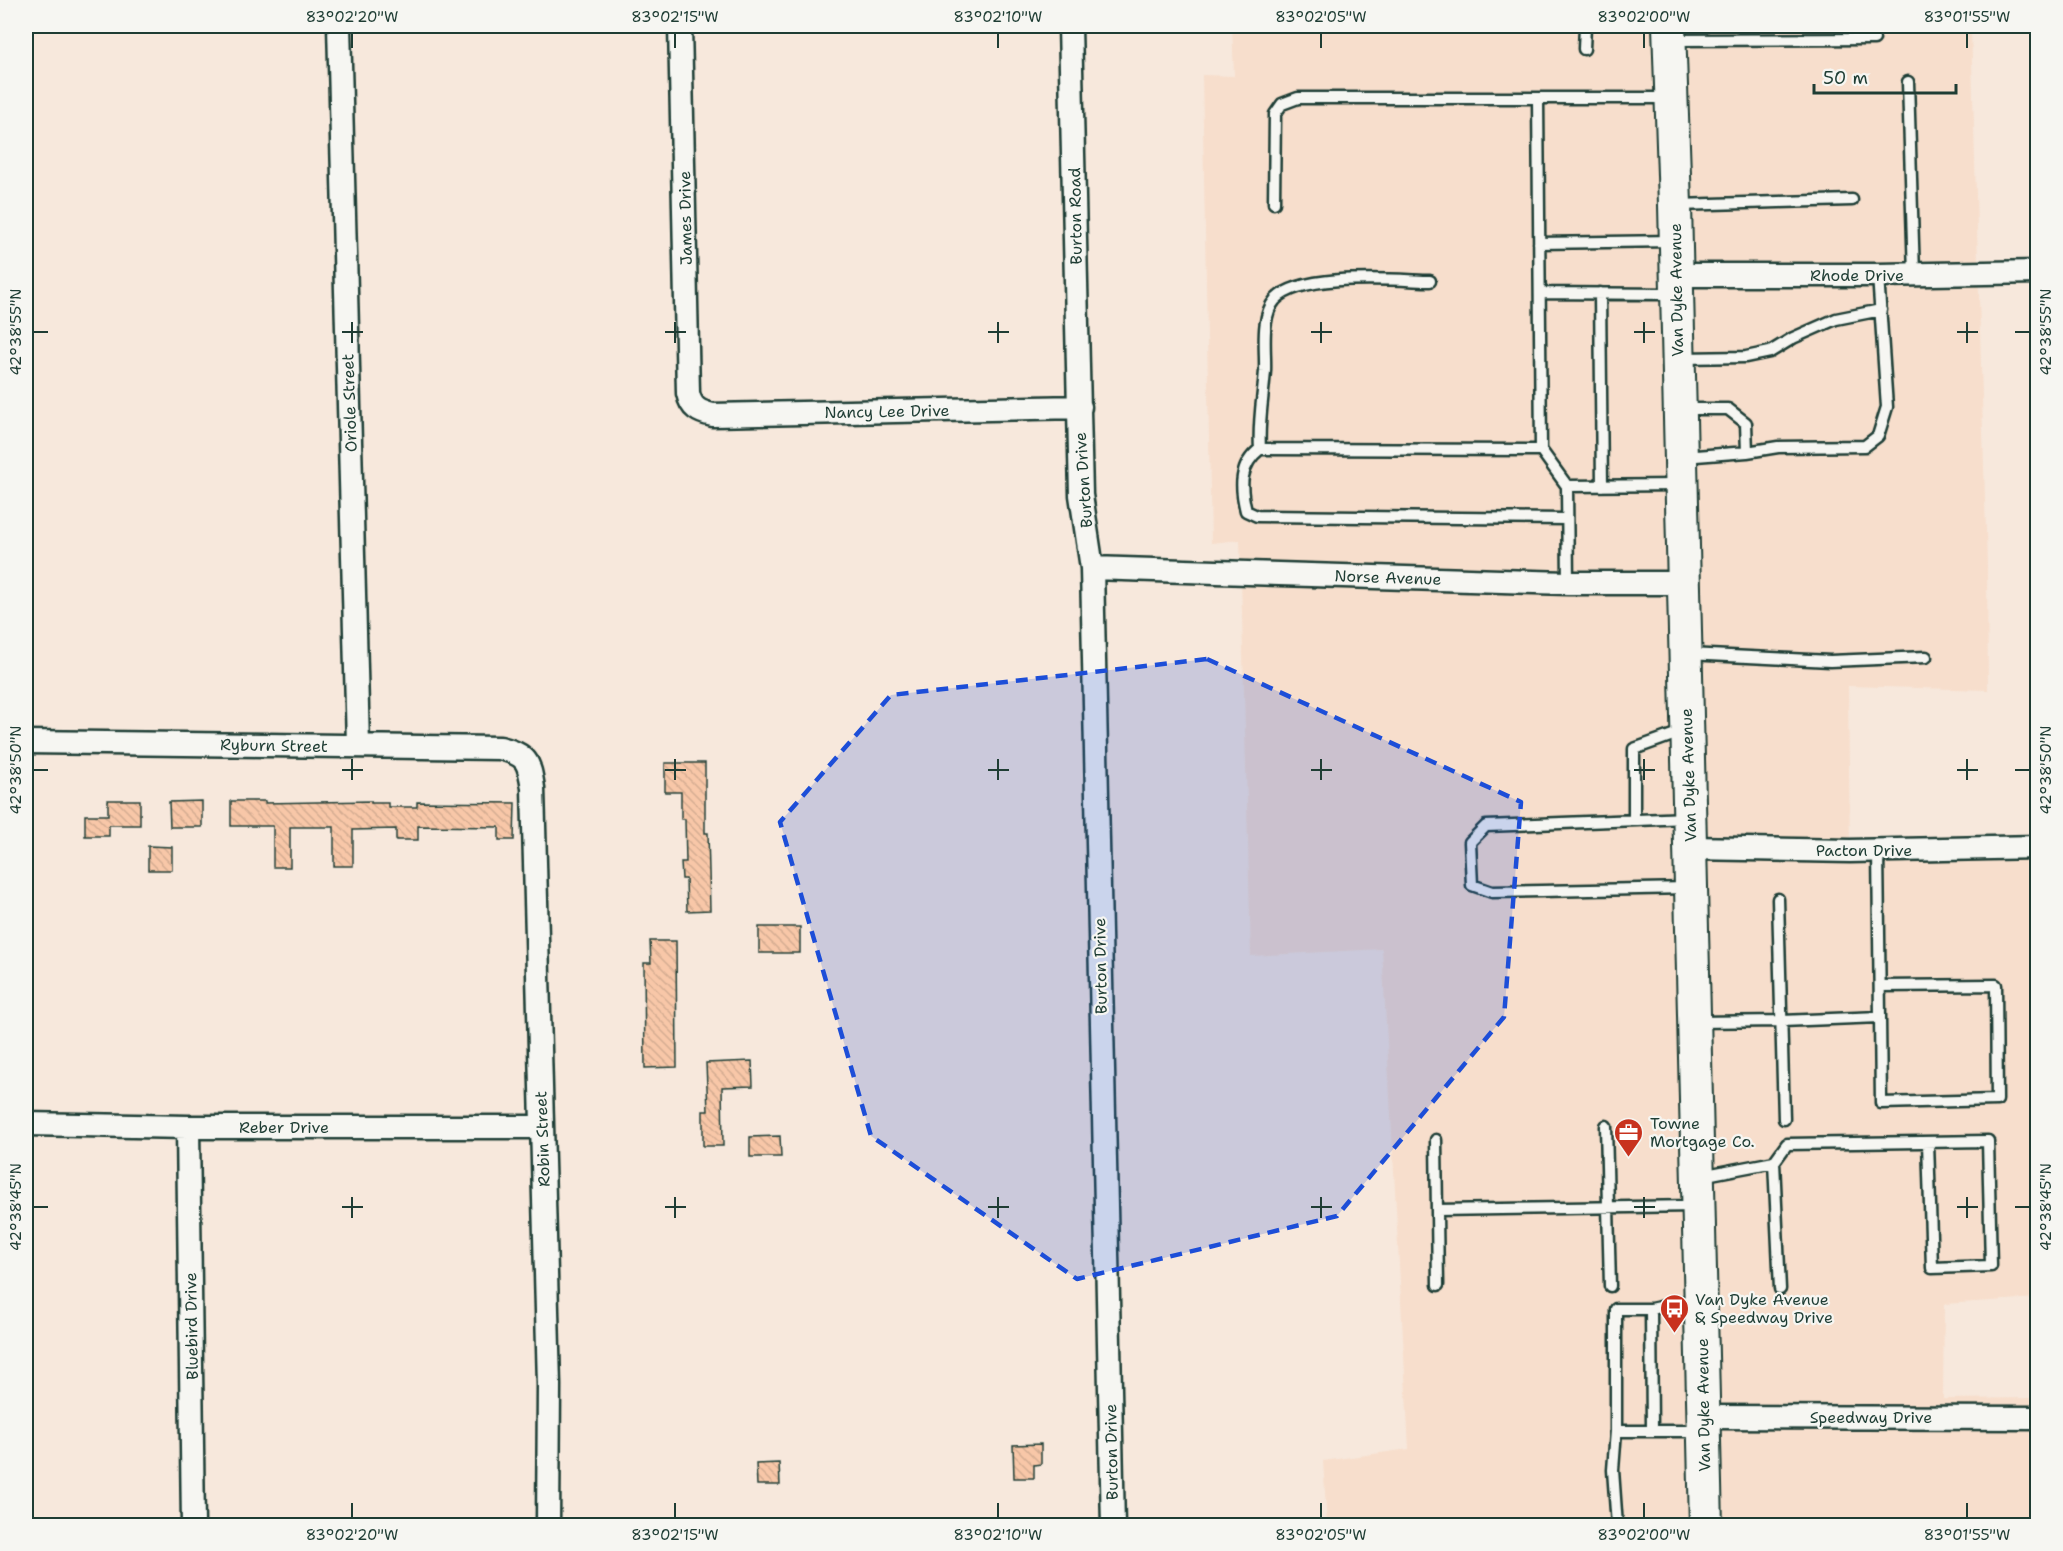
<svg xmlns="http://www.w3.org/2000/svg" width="2063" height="1551" font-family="'Shantell Sans',sans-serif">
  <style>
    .built { fill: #f7decc }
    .building { fill: url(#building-back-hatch); stroke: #1f3d34; stroke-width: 1.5 }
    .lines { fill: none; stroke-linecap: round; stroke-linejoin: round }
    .lane-casing { stroke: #1f3d34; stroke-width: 15 }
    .street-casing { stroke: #1f3d34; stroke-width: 27 }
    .secondary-casing { stroke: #1f3d34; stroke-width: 36 }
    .lane { stroke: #f6f6f2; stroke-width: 10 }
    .street { stroke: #f6f6f2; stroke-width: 22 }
    .secondary { stroke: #f6f6f2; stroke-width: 32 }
    .marked { fill: #1d4ed8; fill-opacity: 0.2; stroke: #1d4ed8; stroke-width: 4.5; stroke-dasharray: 12 8; stroke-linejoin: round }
    .ticks { fill: none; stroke: #1f3d34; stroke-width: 2 }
    .labels { text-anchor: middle; stroke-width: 4.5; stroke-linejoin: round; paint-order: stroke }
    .street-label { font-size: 16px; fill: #1f3d34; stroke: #f6f6f2 }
    .poi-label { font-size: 16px; fill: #1f3d34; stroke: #f6f6f2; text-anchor: start }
    .neatline { fill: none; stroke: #1f3d34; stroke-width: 2 }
    .ticks-label { font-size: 15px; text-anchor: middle; fill: #1f3d34 }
  </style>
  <defs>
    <pattern id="building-back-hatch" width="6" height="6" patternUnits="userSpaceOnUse" patternTransform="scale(1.5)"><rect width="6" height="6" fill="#f8c7a8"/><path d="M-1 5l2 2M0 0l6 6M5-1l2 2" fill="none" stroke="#d4ac91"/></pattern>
  </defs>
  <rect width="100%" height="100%" fill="#f7e8dc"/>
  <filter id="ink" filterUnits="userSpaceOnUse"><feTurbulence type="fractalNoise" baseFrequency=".0167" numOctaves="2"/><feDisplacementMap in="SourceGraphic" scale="12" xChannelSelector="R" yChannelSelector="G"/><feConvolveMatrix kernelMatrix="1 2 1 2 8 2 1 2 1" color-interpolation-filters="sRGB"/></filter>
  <g filter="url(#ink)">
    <path class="built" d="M1232 26H1971L1987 566 1988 690 1848 686 1850 850 2037 847V1298L1944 1304 1943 1399 2037 1398V1525H1327L1323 1461 1409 1449 1382 949 1251 956 1240 540 1211 543 1202 75 1234 76Z"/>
    <path class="building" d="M665 763H705V833H708L710 910 687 911 686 879H682L681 862H686L685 819H681V792H665Z
      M108 800H140V825H109V836H85V815H108Z
      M202 801V827H170L169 802Z
      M231 801H265V803L371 801V803H388V807H417V802L515 803 514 840H499V827L418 826V840H396V829L353 830V866H334V827H290V867H273V826H231Z
      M148 846 172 847V870H148Z
      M759 927H800V953H759Z
      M650 941H676L677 1067 645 1068 644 963H651Z
      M752 1061 753 1086 722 1087 723 1146H703V1111H708L706 1063Z
      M780 1136 781 1157H750V1137Z
      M1041 1444V1464L1034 1465V1478H1014L1013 1445Z
      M779 1463 780 1485H757L756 1464Z"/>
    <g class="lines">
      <defs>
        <path id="lane" d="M1672 40 1874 39
          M1584 49 1585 26
          M1908 82 1914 275
          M1538 98 1541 450 1567 486
          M1274 203 1275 114 1282 104 1298 98H1667
          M1678 205 1852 200
          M1539 243 1674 241
          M1430 281C1393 280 1301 272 1275 300 1260 317 1266 351 1265 371 1263 398 1258 422 1260 449L1541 450
          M1540 293 1674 294
          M1600 293 1602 486
          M1681 358 1746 357 1770 352 1793 338 1836 319 1881 310
          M1260 449C1239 465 1240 487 1246 511L1257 516 1567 519
          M1747 452 1778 447 1865 446 1878 436 1887 407 1878 275
          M1683 457 1747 452 1746 423 1728 409H1683
          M1568 583 1567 486 1680 485
          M1688 654 1830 661 1926 657
          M1688 818 1486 826 1470 842 1472 885 1492 892 1688 888
          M1634 820V749L1684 731
          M1778 899 1784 1119
          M1880 986 1996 985 1997 1100 1881 1103 1880 1017
          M1696 1022 1782 1021 1880 1017 1878 850
          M1606 1126 1610 1286
          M1436 1140 1438 1285
          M1774 1162 1780 1289
          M1701 1176 1774 1162 1787 1144 1988 1141 1991 1266 1932 1268 1928 1142
          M1437 1210 1695 1206
          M1652 1430 1651 1309 1697 1299
          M1616 1431V1309H1651
          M1617 1526 1613 1470 1616 1431H1700"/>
        <path id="street" d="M339 26 358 745
          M680 26 688 393C691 408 699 412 713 415L1080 407
          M1070 26 1081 495 1092 568 1113 1526
          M1676 275H1878L2038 272
          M1092 568 1568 583H1684
          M26 742 500 748C527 755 529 761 533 788L549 1385 548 1526
          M1690 848 1850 851 2038 847
          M26 1124 188 1127H542
          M188 1127 193 1526
          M1704 1417 2038 1418"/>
        <path id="secondary" d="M1669 26 1675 205 1706 1526"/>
      </defs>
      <use href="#lane" class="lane-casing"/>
      <use href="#street" class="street-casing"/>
      <use href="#secondary" class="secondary-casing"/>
      <use href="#lane" class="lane"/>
      <use href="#street" class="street"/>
      <use href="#secondary" class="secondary"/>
    </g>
  </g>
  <path class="marked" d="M1207 659 1521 802 1504 1017 1337 1216 1077 1279 871 1136 780 822 891 695Z"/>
  <path class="ticks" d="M352 33V48M675 33V48M998 33V48M1321 33V48M1644 33V48M1967 33V48M352 322V343M675 322V343M998 322V343M1321 322V343M1644 322V343M1967 322V343M33 332H48M342 332H363M665 332H686M988 332H1009M1311 332H1332M1634 332H1655M1957 332H1978M2015 332H2030M352 759V780M675 759V780M998 759V780M1321 759V780M1644 759V780M1967 759V780M33 770H48M342 770H363M665 770H686M988 770H1009M1311 770H1332M1634 770H1655M1957 770H1978M2015 770H2030M352 1197V1218M675 1197V1218M998 1197V1218M1321 1197V1218M1644 1197V1218M1967 1197V1218M33 1207H48M342 1207H363M665 1207H686M988 1207H1009M1311 1207H1332M1634 1207H1655M1957 1207H1978M2015 1207H2030M352 1503V1518M675 1503V1518M998 1503V1518M1321 1503V1518M1644 1503V1518M1967 1503V1518"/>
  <defs>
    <symbol id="office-pin" viewBox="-11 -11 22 30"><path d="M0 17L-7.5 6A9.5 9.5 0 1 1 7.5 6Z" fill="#c8321e" stroke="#f6f6f2"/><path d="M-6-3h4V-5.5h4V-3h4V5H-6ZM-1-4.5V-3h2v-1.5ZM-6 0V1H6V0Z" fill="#fff"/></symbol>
    <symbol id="bus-pin" viewBox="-11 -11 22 30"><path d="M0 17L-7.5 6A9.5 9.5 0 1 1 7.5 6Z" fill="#c8321e" stroke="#f6f6f2"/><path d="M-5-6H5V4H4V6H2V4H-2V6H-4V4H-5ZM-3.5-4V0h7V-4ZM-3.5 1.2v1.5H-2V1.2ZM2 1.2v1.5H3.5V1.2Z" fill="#fff"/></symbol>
  </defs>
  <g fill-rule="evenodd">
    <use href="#office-pin" x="1612" y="1116" width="33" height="45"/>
    <use href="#bus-pin" x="1658" y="1292" width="33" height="45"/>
  </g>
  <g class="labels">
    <g class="street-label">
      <text transform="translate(1075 216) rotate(-91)" y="6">Burton Road</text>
      <text transform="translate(685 218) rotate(-91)" y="6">James Drive</text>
      <text x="1857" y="281">Rhode Drive</text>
      <text transform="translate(1676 290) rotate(-91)" y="6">Van Dyke Avenue</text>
      <text transform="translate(349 403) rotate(-92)" y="6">Oriole Street</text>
      <text transform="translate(887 411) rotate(-1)" y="6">Nancy Lee Drive</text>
      <text transform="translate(1083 480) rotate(-94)" y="6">Burton Drive</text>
      <text transform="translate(1388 577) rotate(2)" y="6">Norse Avenue</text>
      <text transform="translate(274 745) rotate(1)" y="6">Ryburn Street</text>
      <text transform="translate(1688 775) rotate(-92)" y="6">Van Dyke Avenue</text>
      <text x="1864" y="856">Pacton Drive</text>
      <text transform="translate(1100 966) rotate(-91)" y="6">Burton Drive</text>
      <text x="284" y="1133">Reber Drive</text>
      <text transform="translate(542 1139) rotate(-92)" y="6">Robin Street</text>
      <text transform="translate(191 1326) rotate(-91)" y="6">Bluebird Drive</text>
      <text transform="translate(1703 1405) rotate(-91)" y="6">Van Dyke Avenue</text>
      <text x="1871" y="1423">Speedway Drive</text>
      <text transform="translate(1111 1452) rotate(-91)" y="6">Burton Drive</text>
    </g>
    <g class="poi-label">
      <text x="1650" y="1129">Towne<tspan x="1650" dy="18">Mortgage Co.</tspan></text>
      <text x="1695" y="1305">Van Dyke Avenue<tspan x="1695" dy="18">&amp; Speedway Drive</tspan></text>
    </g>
  </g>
  <rect width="2063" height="1551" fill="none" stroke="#f6f6f2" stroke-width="66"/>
  <path d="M1814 84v9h142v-9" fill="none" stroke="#1f3d34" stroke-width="3"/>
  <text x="1823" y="84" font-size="18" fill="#1f3d34" stroke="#f6f6f2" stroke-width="4.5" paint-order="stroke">50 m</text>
  <rect x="33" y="33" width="1997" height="1485" class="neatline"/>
  <g class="ticks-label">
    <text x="352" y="22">83°02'20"W</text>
    <text x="675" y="22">83°02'15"W</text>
    <text x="998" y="22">83°02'10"W</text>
    <text x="1321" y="22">83°02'05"W</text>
    <text x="1644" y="22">83°02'00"W</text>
    <text x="1967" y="22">83°01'55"W</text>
    <text transform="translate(16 332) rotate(-90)" y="5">42°38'55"N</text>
    <text transform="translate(2046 332) rotate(-90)" y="5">42°38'55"N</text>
    <text transform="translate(16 770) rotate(-90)" y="5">42°38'50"N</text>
    <text transform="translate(2046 770) rotate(-90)" y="5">42°38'50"N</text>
    <text transform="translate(16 1207) rotate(-90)" y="5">42°38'45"N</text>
    <text transform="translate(2046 1207) rotate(-90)" y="5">42°38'45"N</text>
    <text x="352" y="1540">83°02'20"W</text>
    <text x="675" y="1540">83°02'15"W</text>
    <text x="998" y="1540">83°02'10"W</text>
    <text x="1321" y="1540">83°02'05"W</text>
    <text x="1644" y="1540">83°02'00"W</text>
    <text x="1967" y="1540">83°01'55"W</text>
  </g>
</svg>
